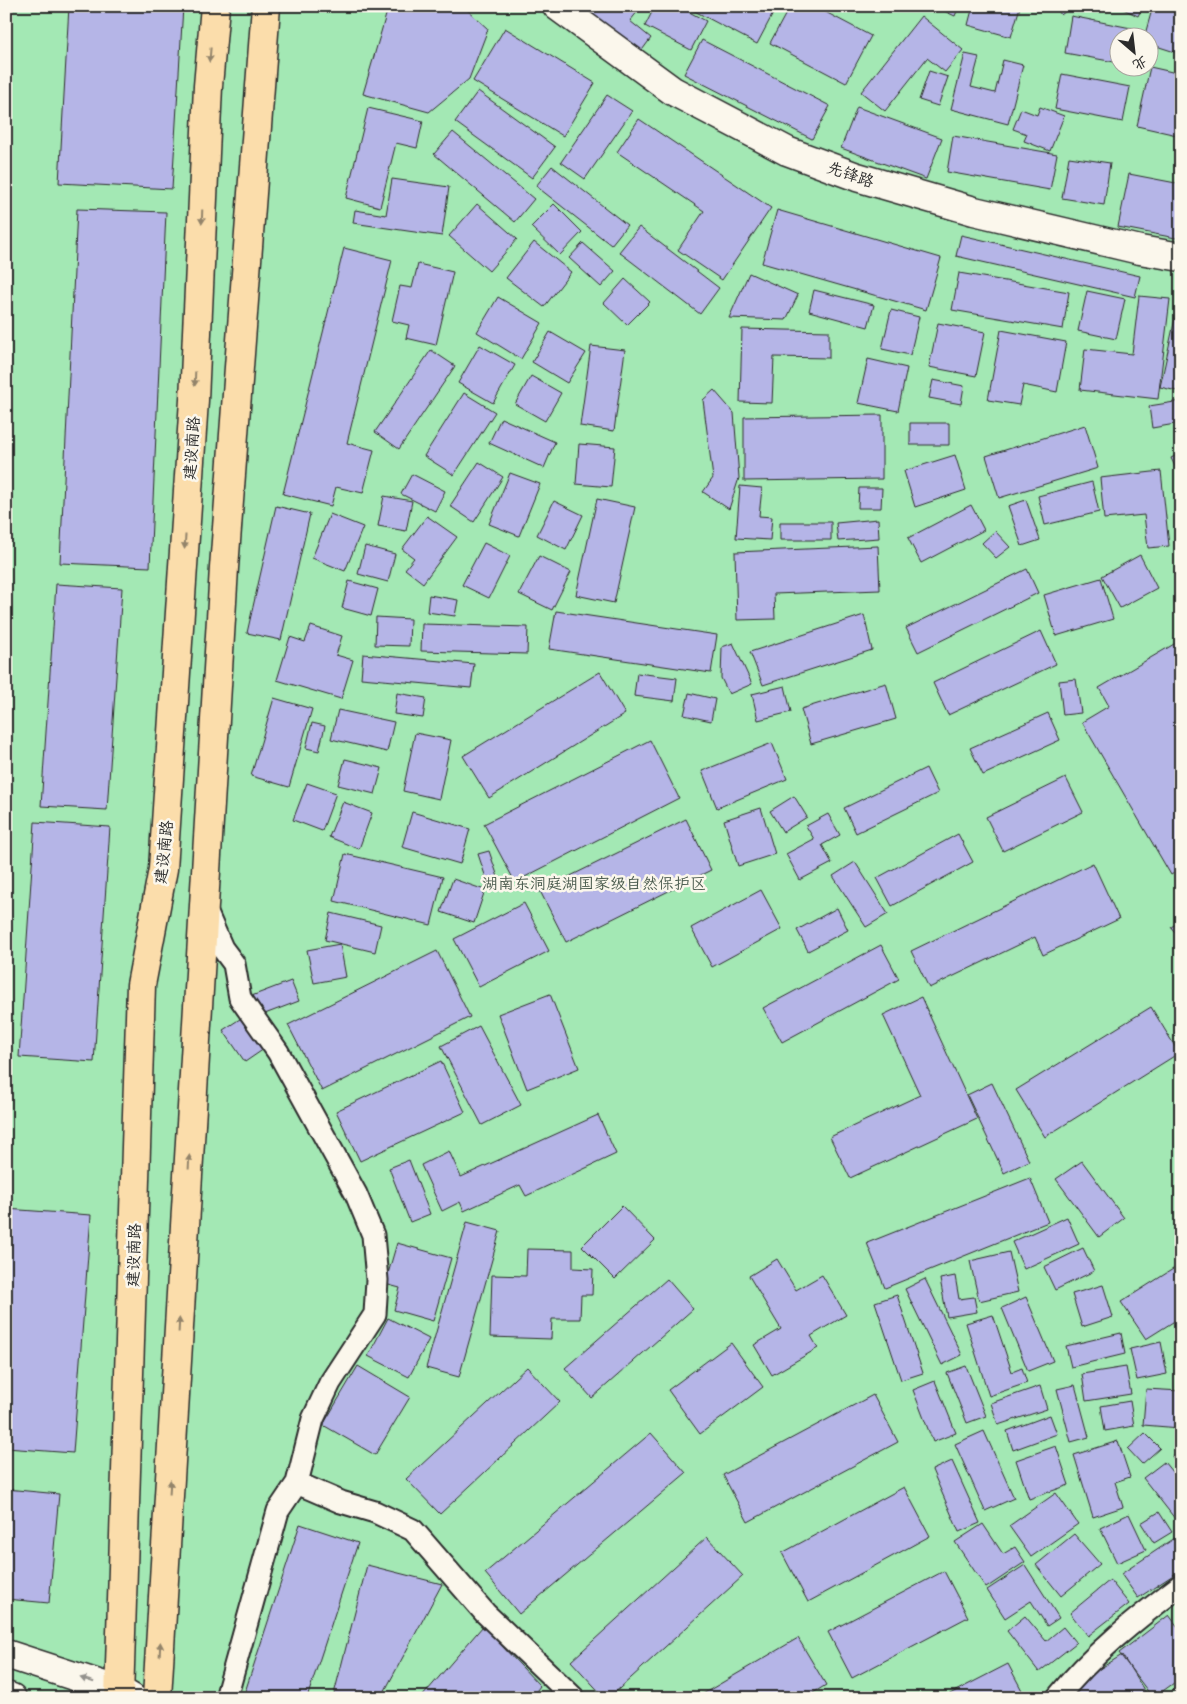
<svg xmlns="http://www.w3.org/2000/svg" width="1187" height="1704" font-family="Mynerve,'LXGW WenKai TC',sans-serif">
  <style>
    .green { fill: #a3e8b4; stroke: #678a70; fill-rule: evenodd }
    .building { fill: #b5b5e7; stroke: #2b2b2b }
    .lines { fill: none; stroke-linecap: round; stroke-linejoin: round }
    .street-casing { stroke: #2b2b2b; stroke-width: 25 }
    .secondary-casing { stroke: #2b2b2b; stroke-width: 31 }
    .primary-casing { stroke: #2b2b2b; stroke-width: 31 }
    .street { stroke: #fbf7ec; stroke-width: 21 }
    .secondary { stroke: #fbf7ec; stroke-width: 28 }
    .primary { stroke: #fbddab; stroke-width: 28 }
    .oneway { fill: #93846b }
    .oneway2 { fill: #93918c }
    .labels { text-anchor: middle; stroke-width: 5; stroke-linejoin: round; paint-order: stroke }
    .street-label { font-size: 16px; fill: #2b2b2b; stroke: #fbf7ec }
    .park-label { font-size: 16px; fill: #495a4d; stroke: #fbf7ec }
  </style>
  <rect width="100%" height="100%" fill="#fbf7ec"/>
  <filter id="ink" filterUnits="userSpaceOnUse"><feTurbulence type="fractalNoise" baseFrequency=".02" numOctaves="2"/><feDisplacementMap in="SourceGraphic" scale="10" xChannelSelector="R" yChannelSelector="G"/><feConvolveMatrix kernelMatrix="1 2 1 2 8 2 1 2 1" color-interpolation-filters="sRGB"/></filter>
  <g filter="url(#ink)">
    <path class="green" d="M6 6H1181V1698H6ZM1120 38H1150V68H1120Z"/>
    <path class="building" d="M69 6H183L172 189 59 183Z
      M392 6H463L488 29 469 79 429 112 363 94 388 8Z
      M572 6H642L630 21 651 38 637 57Z
      M655 6H678L706 21 691 50 645 26Z
      M685 6H777L757 44Z
      M790 6H814L871 36 846 83 770 43Z
      M944 6H959L955 16 942 10Z
      M973 6 1020 7 1011 37 968 25Z
      M1055 6H1072L1061 15Z
      M1117 6H1143L1138 16Z
      M1153 6H1181V54L1150 44V38H1144Z
      M921 16 963 50 945 72 927 58 885 111 861 92Z
      M1071 16 1136 29 1134 38H1120V63L1065 53Z
      M505 28 595 83 563 136 473 81Z
      M702 40 830 106 812 139 684 74Z
      M965 54 979 57 971 87 995 93 1003 60 1023 65 1008 124 951 109Z
      M1150 67 1181 74V136L1137 126Z
      M929 71 948 77 938 106 919 100Z
      M1062 74 1130 87 1123 122 1055 109Z
      M478 91 555 147 532 178 455 122Z
      M607 95 632 111 585 179 561 162Z
      M857 107 942 138 926 179 841 148Z
      M1040 107 1064 116 1050 151 1024 141 1027 134 1013 129 1021 109 1037 115Z
      M368 108 423 121 417 148 396 143 380 207 346 198Z
      M639 119 771 208 722 280 678 250 704 211 617 152Z
      M453 132 534 199 515 222 434 154Z
      M953 136 1057 154 1050 190 947 172Z
      M1069 157 1110 163 1104 205 1062 198Z
      M552 166 627 225 611 245 536 186Z
      M1129 174 1181 184V239L1118 227Z
      M392 179 449 187 442 236 353 223 355 210 386 215Z
      M477 204 517 239 489 271 449 236Z
      M554 204 582 232 560 255 531 227Z
      M77 209 166 212 150 567 60 563Z
      M777 210 941 258 926 310 762 263Z
      M639 227 719 288 700 314 619 252Z
      M961 235 1140 276 1135 297 956 256Z
      M534 242 571 272 544 307 506 278Z
      M583 243 615 271 601 287 569 258Z
      M344 248 392 260 347 443 374 450 363 493 336 487 331 506 283 494Z
      M418 264 453 272 436 345 406 338 409 325 392 321 400 286 412 288Z
      M749 273 798 295 786 320 729 318Z
      M959 273 1069 292 1063 329 952 310Z
      M625 279 650 302 627 325 604 303Z
      M814 290 874 305 868 327 809 311Z
      M1087 291 1125 299 1116 339 1078 331Z
      M1181 291V392L1160 387Z
      M1139 296 1170 299 1158 399 1080 390 1085 349 1132 354Z
      M498 297 542 323 521 359 477 332Z
      M891 310 919 317 910 355 882 349Z
      M938 323 985 332 976 376 929 367Z
      M742 329 829 331V358L774 357 772 403 740 402Z
      M1001 330 1066 342 1057 392 1023 385 1019 405 988 400Z
      M550 332 586 353 567 383 532 362Z
      M480 345 515 365 493 403 458 383Z
      M591 346 625 350 614 431 580 426Z
      M431 350 455 366 399 449 375 432Z
      M868 359 907 368 898 411 858 403Z
      M531 376 561 393 545 421 515 404Z
      M933 380 964 386 961 404 929 398Z
      M714 390 734 413 739 478 729 509 703 492 713 478 703 400Z
      M464 393 495 412 454 475 424 456Z
      M1181 401V423L1152 428 1149 406Z
      M882 415V479L744 481V417Z
      M501 418 555 442 544 468 489 443Z
      M910 423H949V445H910Z
      M1085 425 1098 468 999 498 986 456Z
      M579 444 615 447 611 487 576 484Z
      M1181 453V479L1171 458Z
      M955 455 966 490 915 507 904 471Z
      M479 462 503 477 474 522 450 506Z
      M1161 471 1169 546 1148 548 1144 515 1104 519 1100 478Z
      M510 473 540 484 519 536 489 524Z
      M412 474 445 491 435 511 401 494Z
      M1092 482 1099 512 1045 525 1038 496Z
      M740 486 762 488 759 516 772 517 770 540 736 538Z
      M859 488H882L881 508H858Z
      M384 496 412 501 406 531 378 526Z
      M597 499 635 507 614 603 576 595Z
      M1026 500 1040 540 1022 546 1008 506Z
      M554 501 583 515 566 550 537 535Z
      M971 505 984 530 921 563 908 538Z
      M276 506 310 514 281 640 247 633Z
      M330 514 363 527 345 571 312 558Z
      M427 516 457 537 423 583 405 569 414 558 402 549Z
      M878 519 879 538 838 541 836 523Z
      M780 522H831V540H780Z
      M995 531 1010 547 996 558 982 543Z
      M484 543 510 556 489 598 462 585Z
      M365 546 395 554 388 582 358 574Z
      M878 546 880 590 774 594 775 619 737 620 735 552Z
      M1140 555 1157 588 1120 608 1102 576Z
      M539 556 571 572 552 610 519 594Z
      M1027 569 1038 593 918 652 906 628Z
      M1101 578 1113 619 1056 636 1044 595Z
      M349 581 378 589 371 616 342 608Z
      M56 584 122 588 107 810 41 806Z
      M429 595 458 600 455 616 427 612Z
      M556 611 717 635 711 673 549 649Z
      M864 615 872 650 763 685 750 652Z
      M376 617 410 619 409 646 375 645Z
      M422 624 528 627 527 654 421 651Z
      M311 626 342 636 336 655 353 660 341 699 277 680 290 637 305 642Z
      M1041 631 1056 664 948 715 933 683Z
      M1181 640V869L1171 875 1082 722 1109 706 1099 688Z
      M733 643 752 684 729 694 721 678 722 647Z
      M363 654 474 664 471 688 361 678Z
      M600 672 625 714 489 798 463 756Z
      M637 673 677 678 674 701 634 696Z
      M1076 679 1081 713 1063 715 1059 681Z
      M886 683 896 719 811 744 801 709Z
      M785 686 791 712 758 720 752 694Z
      M397 693 426 698 423 718 394 714Z
      M689 693 715 699 711 721 684 715Z
      M274 698 312 709 289 787 251 776Z
      M338 710 394 722 387 752 331 739Z
      M1048 713 1060 740 983 775 970 748Z
      M312 723 325 726 319 751 306 748Z
      M415 733 451 740 439 799 403 791Z
      M650 740 679 798 515 882 484 824Z
      M772 743 787 779 717 808 702 771Z
      M345 759 382 768 375 794 338 785Z
      M926 768 938 793 856 833 844 808Z
      M1066 778 1083 812 1003 851 986 817Z
      M307 783 336 793 322 831 293 820Z
      M794 796 807 817 783 832 770 811Z
      M343 802 372 813 359 849 329 837Z
      M761 808 775 854 738 866 724 820Z
      M412 812 470 829 460 864 402 847Z
      M828 814 840 835 822 845 832 863 800 880 786 854 814 839 806 826Z
      M686 819 711 870 566 942 540 891Z
      M35 822 110 827 94 1062 19 1057Z
      M958 834 973 862 892 906 877 878Z
      M489 851 498 877 487 881 478 854Z
      M345 854 443 877 431 925 334 901Z
      M855 862 888 914 866 927 833 876Z
      M1093 863 1119 919 1043 955 1035 937 929 988 911 951Z
      M453 879 485 890 474 923 441 912Z
      M761 890 782 929 712 967 691 928Z
      M524 903 549 951 479 987 454 939Z
      M837 908 848 930 808 951 797 930Z
      M331 913 381 925 375 952 325 940Z
      M1181 921V941L1171 927Z
      M340 944 346 977 314 983 307 950Z
      M881 945 899 979 782 1042 763 1008Z
      M437 951 470 1017 322 1091 288 1025Z
      M291 981 299 1001 257 1017 249 997Z
      M550 994 579 1068 527 1089 498 1014Z
      M921 997 977 1119 850 1178 830 1137 920 1095 883 1015Z
      M1151 1007 1179 1053 1045 1137 1016 1090Z
      M243 1017 264 1049 245 1062 223 1030Z
      M479 1026 521 1105 482 1125 441 1046Z
      M441 1061 465 1112 360 1161 336 1111Z
      M992 1083 1029 1161 1004 1173 967 1095Z
      M598 1115 616 1154 526 1196 520 1185 464 1211 460 1202 442 1211 421 1165 449 1151 461 1177Z
      M409 1160 430 1214 410 1222 389 1168Z
      M1082 1161 1124 1218 1099 1237 1056 1179Z
      M1030 1178 1048 1222 885 1288 867 1243Z
      M622 1206 655 1240 615 1279 582 1246Z
      M6 1209 91 1215 73 1453 6 1448Z
      M1067 1217 1079 1244 1024 1269 1012 1242Z
      M467 1222 500 1231 459 1377 426 1368Z
      M397 1243 451 1258 433 1321 394 1310 400 1288 385 1284Z
      M1083 1248 1094 1271 1055 1290 1044 1267Z
      M527 1249 573 1250V1268L593 1269 592 1295H581L580 1319H552L551 1339 490 1337 492 1275 526 1276Z
      M1009 1252 1018 1292 979 1301 970 1261Z
      M777 1259 796 1290 822 1275 846 1315 811 1336 818 1348 772 1375 754 1345 781 1329 749 1276Z
      M1181 1264V1317L1146 1339 1121 1302Z
      M955 1276 959 1299 974 1297 977 1312 947 1317 940 1279Z
      M667 1279 693 1309 592 1398 565 1368Z
      M925 1279 962 1355 942 1365 905 1289Z
      M1103 1285 1113 1317 1082 1327 1072 1294Z
      M897 1295 923 1373 901 1380 875 1302Z
      M1026 1297 1053 1361 1028 1371 1002 1308Z
      M993 1315 1012 1372 1022 1368 1027 1383 989 1396 966 1323Z
      M388 1318 429 1339 409 1377 368 1356Z
      M1121 1333 1125 1354 1071 1367 1066 1346Z
      M1161 1342 1167 1374 1137 1380 1130 1349Z
      M731 1343 763 1387 700 1434 668 1390Z
      M358 1366 410 1397 375 1455 323 1425Z
      M966 1366 986 1416 967 1423 947 1373Z
      M527 1367 560 1402 440 1514 406 1479Z
      M1126 1367 1131 1394 1086 1401 1082 1374Z
      M935 1381 956 1433 933 1442 913 1390Z
      M1075 1385 1089 1437 1071 1442 1057 1389Z
      M1040 1386 1047 1409 998 1425 991 1403Z
      M1146 1389 1181 1391 1180 1428 1143 1425Z
      M873 1395 898 1442 748 1522 723 1475Z
      M1130 1401 1134 1426 1105 1431 1101 1406Z
      M1050 1415 1057 1434 1013 1450 1007 1431Z
      M984 1431 1014 1498 985 1511 955 1444Z
      M651 1433 686 1473 519 1614 485 1573Z
      M1145 1433 1160 1448 1142 1464 1128 1449Z
      M1118 1441 1130 1477 1115 1482 1123 1507 1093 1517 1074 1455Z
      M1056 1446 1069 1485 1029 1499 1016 1460Z
      M1181 1451V1471L1172 1456Z
      M952 1461 980 1523 959 1532 932 1470Z
      M1164 1462 1181 1483V1517L1176 1520 1143 1478Z
      M904 1487 930 1536 808 1602 782 1553Z
      M6 1489 59 1494 49 1603 6 1599Z
      M1056 1493 1078 1524 1031 1557 1009 1526Z
      M1159 1512 1172 1532 1154 1543 1141 1523Z
      M1129 1514 1146 1550 1117 1563 1100 1528Z
      M300 1524 358 1543 307 1698H243Z
      M983 1524 1003 1554 1015 1547 1025 1562 986 1588 955 1542Z
      M1074 1534 1100 1564 1061 1596 1036 1565Z
      M1181 1534V1570L1138 1598 1121 1574Z
      M707 1537 743 1576 609 1698H605L571 1661Z
      M367 1565 442 1584 381 1698H333Z
      M1025 1565 1059 1618 1047 1626 1031 1601 1005 1618 987 1590Z
      M944 1571 968 1617 852 1678 828 1632Z
      M1110 1580 1129 1604 1088 1636 1070 1613Z
      M1169 1615 1181 1631V1678L1153 1698 1119 1653Z
      M1025 1616 1046 1641 1063 1627 1076 1643 1039 1672 1007 1631Z
      M483 1626 540 1686 531 1698H421Z
      M798 1638 826 1685 805 1698H696Z
      M1122 1655 1149 1698H1073L1067 1689Z
      M1008 1664 1026 1698H942Z"/>
    <g class="lines">
      <defs>
        <path id="street" d="M205 909 222 948 234 964 240 998 278 1052 356 1194 373 1235 377 1280 375 1314 330 1383 313 1419 297 1483
          M226 1698 278 1511 297 1483 341 1502 375 1512 413 1530 485 1613 574 1698
          M1057 1698C1091 1655 1137 1618 1181 1585"/>
        <path id="secondary" d="M557 6 673 91 787 151 857 177 974 211 1140 250 1181 257
          M6 1654 120 1691 132 1698
          M6 1696 12 1698"/>
        <path id="primary" d="M119 1698 141 985 163 869 194 400 208 86 215 6
          M157 1698 224 568 266 6"/>
      </defs>
      <use href="#street" class="street-casing"/>
      <use href="#secondary" class="secondary-casing"/>
      <use href="#primary" class="primary-casing"/>
      <use href="#street" class="street"/>
      <use href="#secondary" class="secondary"/>
      <use href="#primary" class="primary"/>
    </g>
    <defs><path id="oneway-solid" d="M-6-.8H1V-3.2L6.5 0L1 3.2V.8H-6Z" transform="scale(1.25)"/></defs>
    <g class="oneway">
      <use href="#oneway-solid" transform="translate(210 55) rotate(95)"/>
      <use href="#oneway-solid" transform="translate(202 217) rotate(92)"/>
      <use href="#oneway-solid" transform="translate(195 379) rotate(92)"/>
      <use href="#oneway-solid" transform="translate(185 542) rotate(94)"/>
      <use href="#oneway-solid" transform="translate(189 1162) rotate(-87)"/>
      <use href="#oneway-solid" transform="translate(179 1325) rotate(-87)"/>
      <use href="#oneway-solid" transform="translate(170 1487) rotate(-87)"/>
      <use href="#oneway-solid" transform="translate(160 1649) rotate(-87)"/>
    </g>
    <use class="oneway2" href="#oneway-solid" transform="translate(87 1680) rotate(-162)"/>
  </g>
  <g class="labels">
    <g class="street-label">
      <text transform="translate(851 174) rotate(19)" y="6">先锋路</text>
      <text transform="translate(191 448) rotate(-86)" y="6">建设南路</text>
      <text transform="translate(163 852) rotate(-84)" y="6">建设南路</text>
      <text transform="translate(133 1255) rotate(-88)" y="6">建设南路</text>
    </g>
    <g class="park-label">
      <text x="594" y="889">湖南东洞庭湖国家级自然保护区</text>
    </g>
  </g>
  <rect width="1187" height="1704" fill="none" stroke="#fbf7ec" stroke-width="25"/>
  <rect x="12" y="12" width="1162" height="1679" fill="none" stroke="#2b2b2b" stroke-width="2" filter="url(#ink)"/>
  <g transform="translate(1134 52) rotate(152)"><circle r="24" fill="#fbf7ec" stroke="#a8a59f"/>
  <path d="M0-4L9 19L0 12L-9 19Z" fill="#2b2b2b"/>
  <text y="-8" font-size="14" font-weight="bold" text-anchor="middle" fill="#2b2b2b">北</text>
  </g>
</svg>
